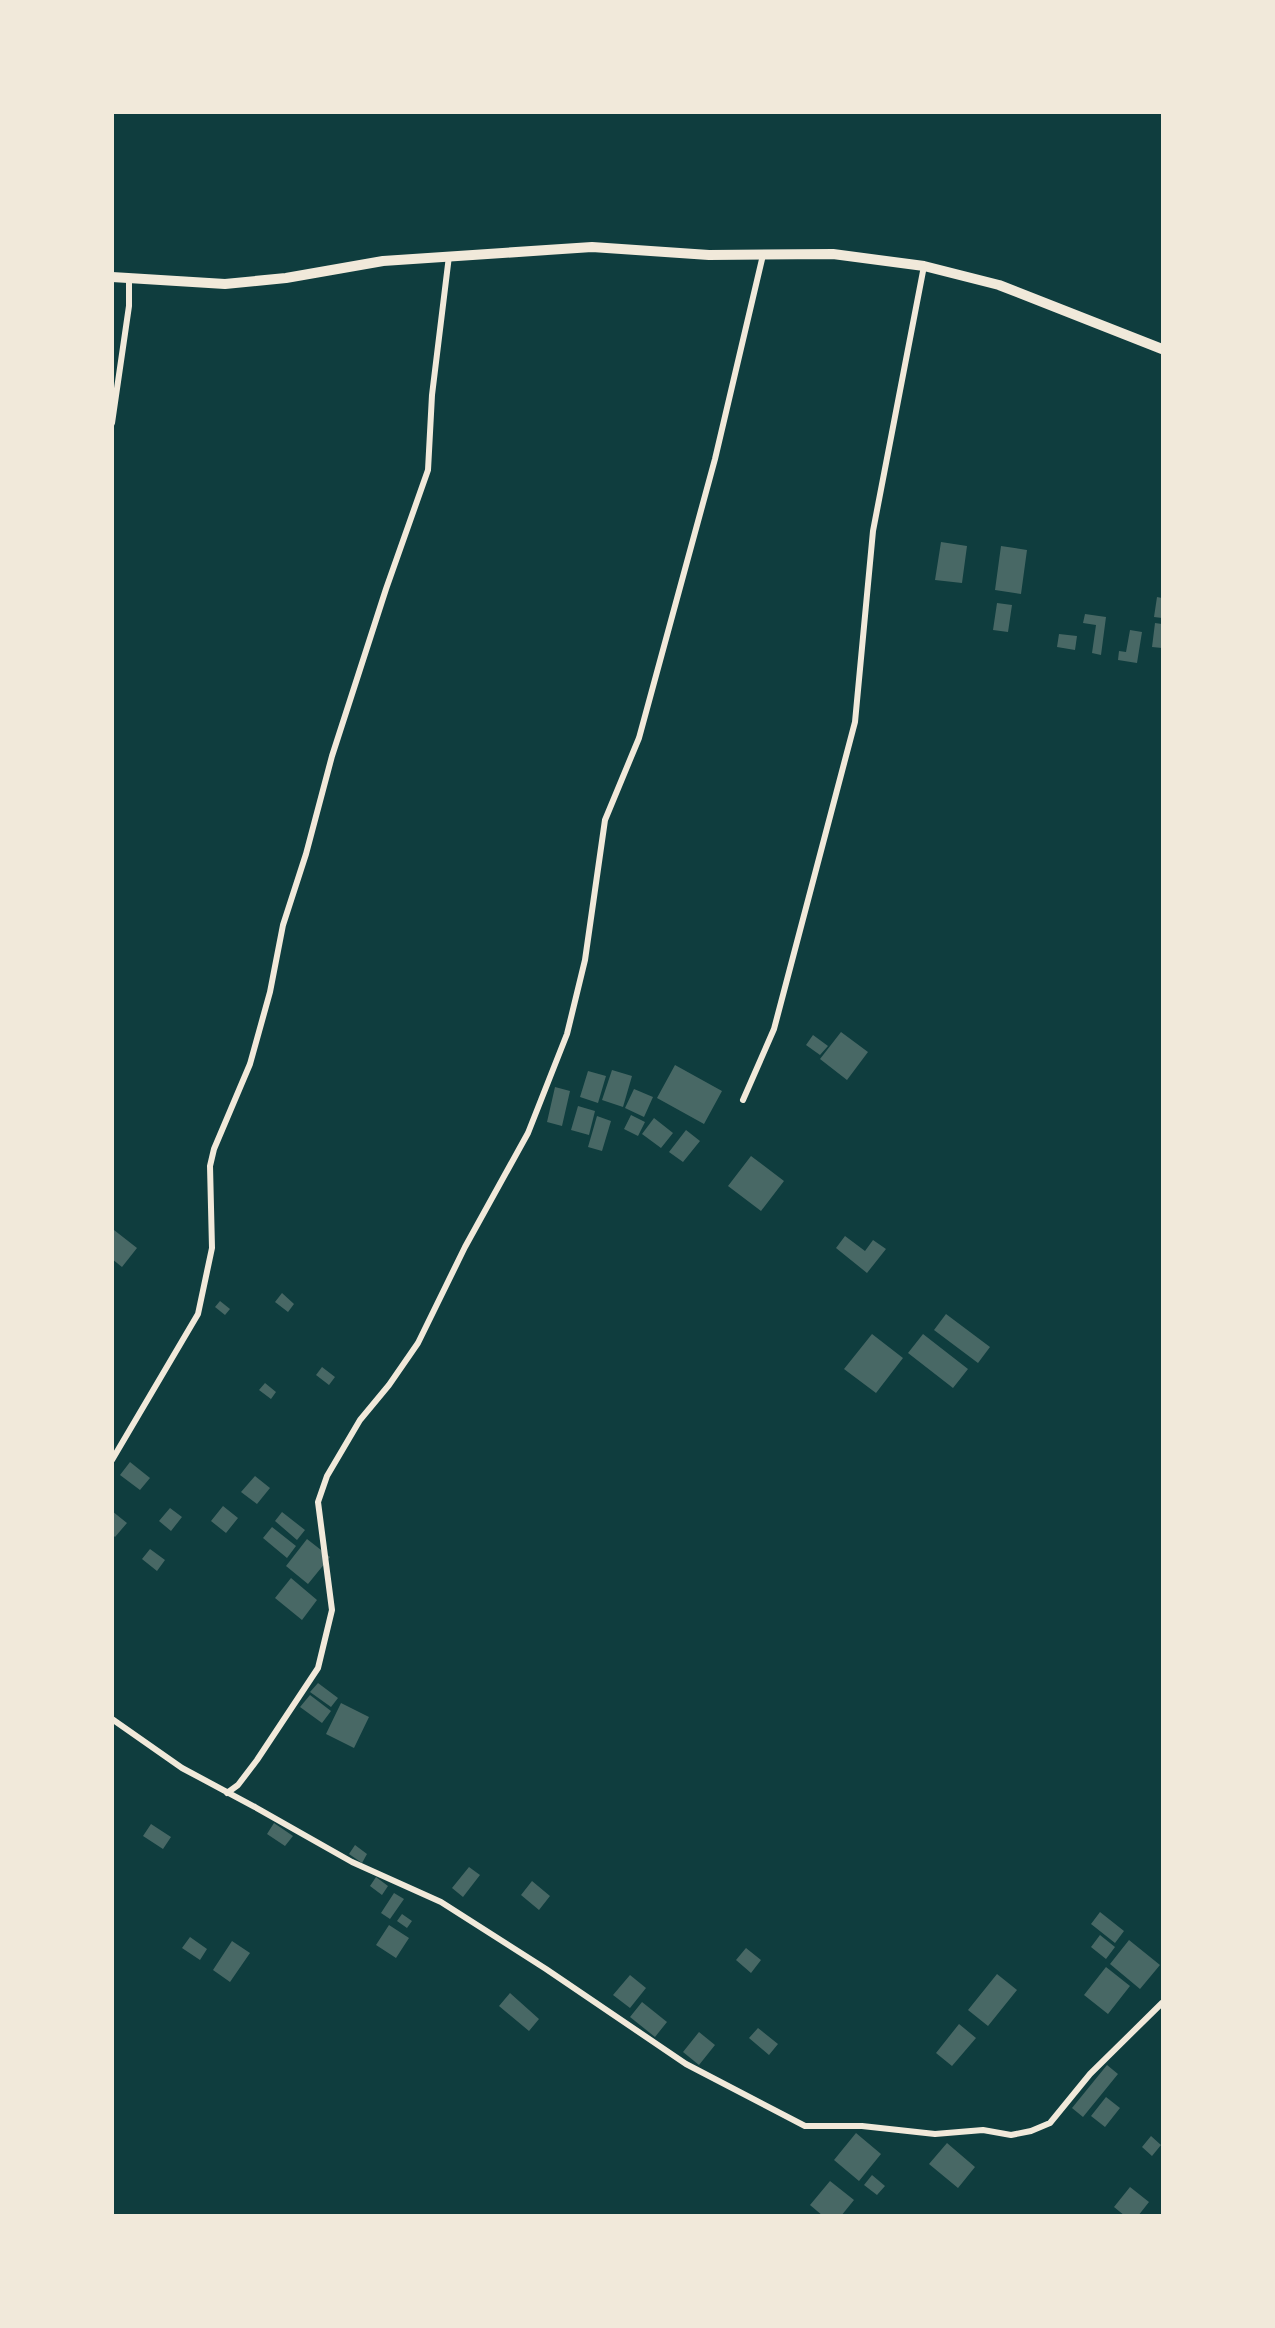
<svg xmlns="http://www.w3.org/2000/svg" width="1275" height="2328" font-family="'Golos Text',sans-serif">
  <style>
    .building { fill: #486865 }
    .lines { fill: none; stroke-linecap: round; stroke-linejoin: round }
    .minor { stroke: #f1e9da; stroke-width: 6 }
    .tertiary { stroke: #f1e9da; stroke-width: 10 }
  </style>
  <rect width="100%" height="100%" fill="#0f3d3e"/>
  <path class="building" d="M941 542 967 546 962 583 935 580Z
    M1001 546 1027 550 1021 594 995 590Z
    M1157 597 1162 598V618L1154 617Z
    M997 603 1012 605 1008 632 993 630Z
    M1085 614 1106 617 1101 655 1092 653 1096 625 1083 623Z
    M1155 623 1162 624V648L1152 647Z
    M1130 630 1142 632 1137 663 1118 660 1119 651 1126 652Z
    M1059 634 1077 636 1075 650 1057 647Z
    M841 1032 868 1052 847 1080 820 1059Z
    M813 1035 828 1046 820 1055 806 1045Z
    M675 1065 722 1091 704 1124 657 1098Z
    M612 1070 632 1076 623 1107 602 1100Z
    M588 1071 606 1076 598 1103 580 1097Z
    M555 1087 570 1091 562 1126 547 1122Z
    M634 1089 653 1097 644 1117 625 1108Z
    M578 1106 595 1111 589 1135 571 1130Z
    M631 1115 645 1122 638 1136 624 1129Z
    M597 1116 611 1121 602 1151 588 1147Z
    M654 1118 673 1133 661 1148 642 1134Z
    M686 1130 700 1141 683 1162 669 1152Z
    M751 1156 784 1181 761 1211 728 1186Z
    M114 1230 137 1248 122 1267 112 1259V1232Z
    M845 1236 865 1251 873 1240 886 1249 867 1273 836 1248Z
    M282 1293 294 1304 288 1312 275 1302Z
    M220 1301 230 1309 225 1315 215 1307Z
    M946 1314 990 1347 978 1363 934 1330Z
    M872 1334 903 1358 876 1393 844 1369Z
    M923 1334 968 1369 953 1388 908 1353Z
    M322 1367 335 1377 329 1385 316 1375Z
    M265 1383 276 1392 271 1399 259 1390Z
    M130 1462 150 1478 140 1490 120 1475Z
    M255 1476 270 1488 257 1504 241 1492Z
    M223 1506 238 1518 226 1533 211 1521Z
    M170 1508 182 1517 171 1531 159 1521Z
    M112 1511 127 1523 115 1537 112 1534Z
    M282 1512 305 1530 297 1540 275 1521Z
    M272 1527 296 1546 287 1558 263 1538Z
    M307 1539 330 1557 308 1584 286 1566Z
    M150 1549 165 1560 157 1571 142 1559Z
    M291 1578 317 1600 302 1620 275 1598Z
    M318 1683 338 1698 331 1707 310 1692Z
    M310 1695 331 1711 322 1723 300 1707Z
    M341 1703 369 1717 354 1748 326 1734Z
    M274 1823 293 1836 285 1846 267 1834Z
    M151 1824 171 1837 163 1849 143 1836Z
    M355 1845 367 1854 362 1863 349 1854Z
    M469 1867 480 1875 463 1897 452 1888Z
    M376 1877 388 1886 382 1895 370 1886Z
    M532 1881 550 1896 539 1910 521 1895Z
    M394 1893 404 1899 390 1919 381 1913Z
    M1100 1912 1124 1931 1115 1943 1091 1924Z
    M402 1914 412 1921 407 1928 397 1921Z
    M389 1925 409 1938 396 1958 376 1945Z
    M1100 1935 1115 1947 1106 1959 1091 1947Z
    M190 1937 207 1949 200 1960 182 1948Z
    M1129 1940 1160 1965 1140 1989 1110 1964Z
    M232 1941 250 1953 230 1982 213 1970Z
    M746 1948 761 1960 751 1973 736 1960Z
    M1106 1967 1130 1986 1108 2014 1084 1995Z
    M997 1974 1017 1990 988 2026 968 2010Z
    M630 1975 646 1988 630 2008 613 1995Z
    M510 1993 539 2019 529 2031 499 2006Z
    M642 2002 667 2022 655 2037 630 2017Z
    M959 2024 976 2038 952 2066 936 2053Z
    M758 2028 778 2044 769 2055 749 2038Z
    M699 2032 715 2045 699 2065 683 2052Z
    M1107 2065 1118 2074 1083 2117 1072 2108Z
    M1106 2097 1120 2108 1105 2127 1091 2116Z
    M856 2133 881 2154 859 2181 834 2160Z
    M1151 2136 1161 2145 1152 2156 1142 2147Z
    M947 2143 975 2167 958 2188 929 2164Z
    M872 2175 885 2186 877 2195 864 2185Z
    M830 2181 854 2200 841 2216H823L810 2205Z
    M1130 2187 1149 2202 1138 2216H1125L1114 2207Z"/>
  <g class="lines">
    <path class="minor" d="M112 423 129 306V277
      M743 1100 774 1029 855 722 873 531 924 266
      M112 1460 198 1314 212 1248 210 1166 214 1149 250 1064 270 992 283 925 306 854 332 756 386 589 428 470 432 395 449 256
      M112 1719 182 1768 255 1807 352 1862 441 1902 546 1969 686 2064 805 2126H862L935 2134 983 2130 1011 2135 1031 2131 1050 2123 1090 2074 1162 2003
      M227 1793 238 1785 257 1760 318 1668 332 1610 318 1502 327 1476 360 1420 389 1385 418 1343 465 1247 528 1133 567 1034 585 960 605 820 639 738 715 459 763 255"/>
    <path class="tertiary" d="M112 277 225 284 286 278 383 261 592 247 709 255 833 254 924 266 999 285 1162 349"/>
  </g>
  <rect width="1275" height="2328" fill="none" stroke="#f1e9da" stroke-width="228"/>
</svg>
